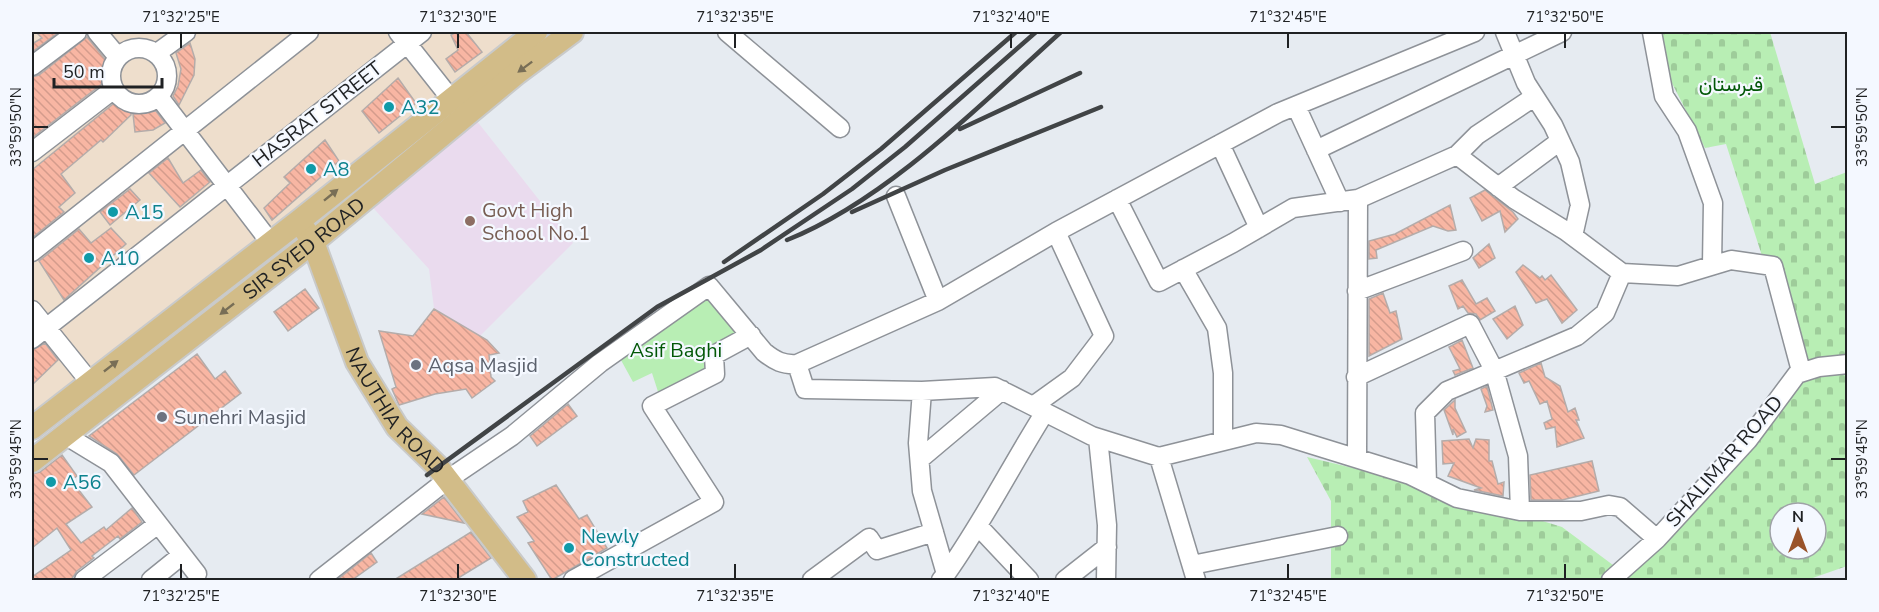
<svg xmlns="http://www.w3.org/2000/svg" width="1879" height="612" font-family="'Nunito Sans',Vazirmatn,sans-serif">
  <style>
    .commercial { fill: #eedecc }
    .education { fill: #eadbee }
    .cemetery { fill: url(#cemetery-stones); fill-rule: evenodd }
    .park { fill: #b8eeb4 }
    .building { fill: url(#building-back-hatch); stroke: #b4acaa; stroke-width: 1.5 }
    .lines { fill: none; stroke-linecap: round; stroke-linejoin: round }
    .minor-casing { stroke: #8e9298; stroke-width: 21 }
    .major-casing { stroke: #c9caca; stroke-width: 26 }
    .minor { stroke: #fff; stroke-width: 18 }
    .major { stroke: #d2bc88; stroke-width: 22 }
    .rail { stroke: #414446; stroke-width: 4.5 }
    .oneway { fill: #786e56 }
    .ticks { fill: none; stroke: #1f2123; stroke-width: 2 }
    .culture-dot { fill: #0f9aa8; stroke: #f4f8ff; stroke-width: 2 }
    .education-dot { fill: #8d6e63; stroke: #f4f8ff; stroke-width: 2 }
    .worship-dot { fill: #6b7280; stroke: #f4f8ff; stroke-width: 2 }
    .labels { text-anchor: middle; stroke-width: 4.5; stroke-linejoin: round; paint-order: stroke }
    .park-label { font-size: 20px; fill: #015706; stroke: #f4f8ff }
    .culture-label { font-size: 20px; fill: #0d838f; stroke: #f4f8ff; text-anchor: start }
    .street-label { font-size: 20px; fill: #1f2123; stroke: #f4f8ff }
    .education-label { font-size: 20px; fill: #785e54; stroke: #f4f8ff; text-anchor: start }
    .worship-label { font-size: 20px; fill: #5b616d; stroke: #f4f8ff; text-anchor: start }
    .neatline { fill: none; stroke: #1f2123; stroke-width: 2 }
    .ticks-label { font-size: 15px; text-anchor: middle; fill: #1f2123 }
  </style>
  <defs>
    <pattern id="cemetery-stones" width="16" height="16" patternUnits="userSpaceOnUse" patternTransform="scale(1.5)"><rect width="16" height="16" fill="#b8eeb4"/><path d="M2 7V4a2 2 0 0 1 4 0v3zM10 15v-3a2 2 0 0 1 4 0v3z" fill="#9ecc9a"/></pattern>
    <pattern id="building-back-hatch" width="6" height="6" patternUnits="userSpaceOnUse" patternTransform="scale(1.5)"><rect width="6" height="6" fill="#f8b6a3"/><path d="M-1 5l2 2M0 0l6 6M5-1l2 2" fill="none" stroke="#d49c8c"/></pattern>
  </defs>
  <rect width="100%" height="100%" fill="#e6ebf1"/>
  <path class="commercial" d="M32 32H536L32 428Z"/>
  <path class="education" d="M469 111 573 243 480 336 434 308 429 269 365 199Z"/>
  <path class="cemetery" d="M1646 32H1770L1815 184 1847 172V566L1807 580H1331V501L1307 457 1433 487 1562 527 1617 568 1801 377 1726 144 1705 148ZM1780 513H1816V549H1780Z"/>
  <path class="park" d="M706 289 751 335 710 353 711 376 661 401 652 373 633 382 616 351Z"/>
  <path class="building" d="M36 32H59L32 52V44L42 38Z
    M456 32H466L482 52 455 72 446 59 458 50 451 35Z
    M87 37 109 64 107 80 32 138V77L39 75Z
    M190 43 195 59 194 75 179 105 173 96 178 86 181 69 176 53Z
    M398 78 416 103 379 133 362 111Z
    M118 100 131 106V115L103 142 101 140 61 174 75 193 59 207 64 212 32 238V170Z
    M156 111 165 123 153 130 135 132 133 114Z
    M325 140 339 161 272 220 264 208 290 183 284 177Z
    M168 158 183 183 201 170 210 182 180 207 149 173Z
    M130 189 140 200 110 225 100 212Z
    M1485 190 1513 212 1518 219 1505 232 1500 211 1482 221 1470 198Z
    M1450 205 1456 230 1448 231 1433 226 1376 250 1377 258 1369 259V241L1395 234Z
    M111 228 126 244 64 300 39 261 79 229 91 243Z
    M1489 244 1495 258 1479 268 1473 258Z
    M1523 265 1540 278 1542 276 1545 280 1551 275 1577 310 1562 323 1547 299 1536 303 1516 272Z
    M1462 280 1476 304 1487 298 1495 311 1480 320 1476 314 1468 313 1463 306 1458 309 1449 286Z
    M305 289 319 308 288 331 274 312Z
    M1383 293 1390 313 1396 311 1402 339 1369 356V299Z
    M1515 306 1523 325 1507 339 1493 319Z
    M434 309 487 340 499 353 489 355 491 377 495 381 472 398 466 389 435 394 399 405 392 389 396 387 379 331 413 336Z
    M1462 340 1473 368 1455 375 1453 371 1460 369 1449 347Z
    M45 343 58 360 32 385V350Z
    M197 354 215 379 225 371 241 393 134 475 117 454 89 436Z
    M1541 363 1545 377 1560 386 1568 412 1575 408 1579 420H1576L1584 438 1557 447 1555 427 1546 429 1544 423 1552 419 1547 401 1540 404 1529 381 1524 383 1519 373Z
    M1487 386 1493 410 1485 412 1487 406 1481 389Z
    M1455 400V408L1466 432 1457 437 1453 429V435L1444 410Z
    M568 404 577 416 537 446 530 436Z
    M1469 439 1473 448 1476 439 1489 440V461H1492L1498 484 1504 482 1503 496 1474 490 1481 488 1448 476 1454 463 1443 464 1442 441Z
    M62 455 77 476 71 480 92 507 66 524 81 543 104 527 106 530 132 508 142 522 120 539 118 536 92 556 94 558 77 571 71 580H32V577L71 550 57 528 32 548V474L40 472Z
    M1592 461 1599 491 1562 500H1531L1530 475Z
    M556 485 579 519 587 515 607 548 552 580 528 543 534 541 517 517 528 512 523 501Z
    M444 497 464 523 422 514Z
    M471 532 491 558 455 580H394Z
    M371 553 377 562 352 580H337Z"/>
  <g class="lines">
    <defs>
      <path id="minor" d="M97 32 118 57
        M398 32 451 99
        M727 32 840 128
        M1505 32 1526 83 1553 125 1570 162 1580 205 1573 236
        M1652 32 1664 96 1687 131 1713 203 1712 265
        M111 76a28 28 0 1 1 56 0a28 28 0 1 1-56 0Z
        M157 53 186 32
        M32 66 77 32
        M159 97 270 242
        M1296 106 1340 202
        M1220 144 1259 228
        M1316 150 1562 32
        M32 152 114 89
        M1457 155 1477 135 1534 97
        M1498 187 1560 141
        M896 196 938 301
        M1117 199 1159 282 1233 243 1293 208 1358 199
        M32 252 309 32
        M1183 269 1217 328 1223 373V441
        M1357 291 1463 251
        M32 310 90 382
        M32 339 422 32
        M797 364 938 301 1056 232 1278 113 1475 32
        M1356 377 1470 324 1494 370 1518 456 1520 511
        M922 391 995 387 1092 436 1159 457 1256 433 1281 435 1410 475 1457 498 1520 511H1581L1609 505 1620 507 1657 539
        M1033 406 1072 378 1104 336 1056 232
        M65 435 111 463 197 574
        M1098 438 1107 525 1106 580
        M1159 457 1196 580
        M1357 458 1358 199 1457 155 1514 199 1566 231 1622 273 1678 276 1731 260 1773 266 1801 371
        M920 459 1002 390
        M1427 483 1425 413 1447 391 1577 336 1605 313 1622 273
        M979 527 1029 580
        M1192 565 1338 536
        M946 574C983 522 1011 466 1045 412
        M84 580 158 524
        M151 580 182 555
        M319 580 447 480 512 436 600 363 709 286 764 352C775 361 783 365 797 364L805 389 922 391 918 443 922 491 946 574 941 580
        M573 580 714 502 652 406 715 374 714 355 751 335
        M812 580 869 538 877 550 934 532
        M1065 580 1107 547
        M1611 580 1657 539 1748 440 1797 374 1819 367 1848 364"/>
      <g id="major">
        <path id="s1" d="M305 230 313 242 357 362 397 427 437 466 525 580"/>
        <path d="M32 428 299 221 536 32"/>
        <path id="s2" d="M32 461 313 242 517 73 572 32"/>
      </g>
    </defs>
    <use href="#minor" class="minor-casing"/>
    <use href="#major" class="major-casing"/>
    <use href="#minor" class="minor"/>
    <use href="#major" class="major"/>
    <path class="rail" d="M960 129 1080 73
      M852 212 945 170 1101 107
      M787 240C887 200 981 104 1061 32
      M724 262 823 194 881 149 1016 32
      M427 475 657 307 761 250 852 189 905 147 1036 32"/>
  </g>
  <defs><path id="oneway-solid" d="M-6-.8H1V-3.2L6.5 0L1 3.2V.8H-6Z" transform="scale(1.5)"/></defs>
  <g class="oneway">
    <use href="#oneway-solid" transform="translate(525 67) rotate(143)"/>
    <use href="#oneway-solid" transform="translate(331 195) rotate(-39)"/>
    <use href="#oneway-solid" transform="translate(227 309) rotate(142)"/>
    <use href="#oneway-solid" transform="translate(111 366) rotate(-38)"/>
  </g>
  <path class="ticks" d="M181 33V48M458 33V48M735 33V48M1011 33V48M1288 33V48M1565 33V48M33 127H48M1831 127H1846M33 459H48M1831 459H1846M181 564V579M458 564V579M735 564V579M1011 564V579M1288 564V579M1565 564V579"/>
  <g class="culture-dot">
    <circle cx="389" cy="107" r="6"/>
    <circle cx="311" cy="169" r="6"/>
    <circle cx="113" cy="212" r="6"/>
    <circle cx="89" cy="258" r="6"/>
    <circle cx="51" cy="482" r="6"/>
    <circle cx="569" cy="548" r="6"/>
  </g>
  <circle class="education-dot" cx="470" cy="221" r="6"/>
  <g class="worship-dot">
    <circle cx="416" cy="365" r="6"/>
    <circle cx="162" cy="417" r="6"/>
  </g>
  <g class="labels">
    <g class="park-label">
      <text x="1731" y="91">قبرستان</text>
      <text x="676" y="357">Asif Baghi</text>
    </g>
    <g class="culture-label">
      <text x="401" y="114">A32</text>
      <text x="323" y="176">A8</text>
      <text x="125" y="219">A15</text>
      <text x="101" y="265">A10</text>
      <text x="63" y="489">A56</text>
      <text x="581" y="543">Newly<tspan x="581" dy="23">Constructed</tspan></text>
    </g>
    <g class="street-label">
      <text transform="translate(317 114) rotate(-38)" y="7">HASRAT STREET</text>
      <text dy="7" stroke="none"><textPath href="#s2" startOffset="345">SIR SYED ROAD</textPath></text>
      <text dy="7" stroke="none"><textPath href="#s1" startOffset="204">NAUTHIA ROAD</textPath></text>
      <text transform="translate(1724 461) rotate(-49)" y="7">SHALIMAR ROAD</text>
    </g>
    <g class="education-label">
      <text x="482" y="217">Govt High<tspan x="482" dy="23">School No.1</tspan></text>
    </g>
    <g class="worship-label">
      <text x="428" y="372">Aqsa Masjid</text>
      <text x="174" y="424">Sunehri Masjid</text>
    </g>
  </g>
  <rect width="1879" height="612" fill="none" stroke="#f4f8ff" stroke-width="66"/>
  <g transform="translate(1798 531)"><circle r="28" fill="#f4f8ff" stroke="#9fa2a7" stroke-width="1.5"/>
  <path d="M0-4.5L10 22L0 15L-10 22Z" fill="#99532a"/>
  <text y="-9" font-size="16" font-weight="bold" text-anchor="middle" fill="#1f2123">N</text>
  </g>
  <path d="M54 78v9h108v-9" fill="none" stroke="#1f2123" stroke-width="3"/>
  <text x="63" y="78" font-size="18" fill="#1f2123" stroke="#f4f8ff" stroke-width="4.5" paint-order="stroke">50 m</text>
  <rect x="33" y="33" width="1813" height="546" class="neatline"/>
  <g class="ticks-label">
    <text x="181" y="22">71°32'25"E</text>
    <text x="458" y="22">71°32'30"E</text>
    <text x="735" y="22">71°32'35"E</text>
    <text x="1011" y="22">71°32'40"E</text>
    <text x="1288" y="22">71°32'45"E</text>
    <text x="1565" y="22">71°32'50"E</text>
    <text transform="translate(16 127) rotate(-90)" y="5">33°59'50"N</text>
    <text transform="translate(1862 127) rotate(-90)" y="5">33°59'50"N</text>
    <text transform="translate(16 459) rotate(-90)" y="5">33°59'45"N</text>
    <text transform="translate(1862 459) rotate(-90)" y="5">33°59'45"N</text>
    <text x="181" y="601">71°32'25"E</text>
    <text x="458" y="601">71°32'30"E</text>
    <text x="735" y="601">71°32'35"E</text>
    <text x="1011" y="601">71°32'40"E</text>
    <text x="1288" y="601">71°32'45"E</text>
    <text x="1565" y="601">71°32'50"E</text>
  </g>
</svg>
